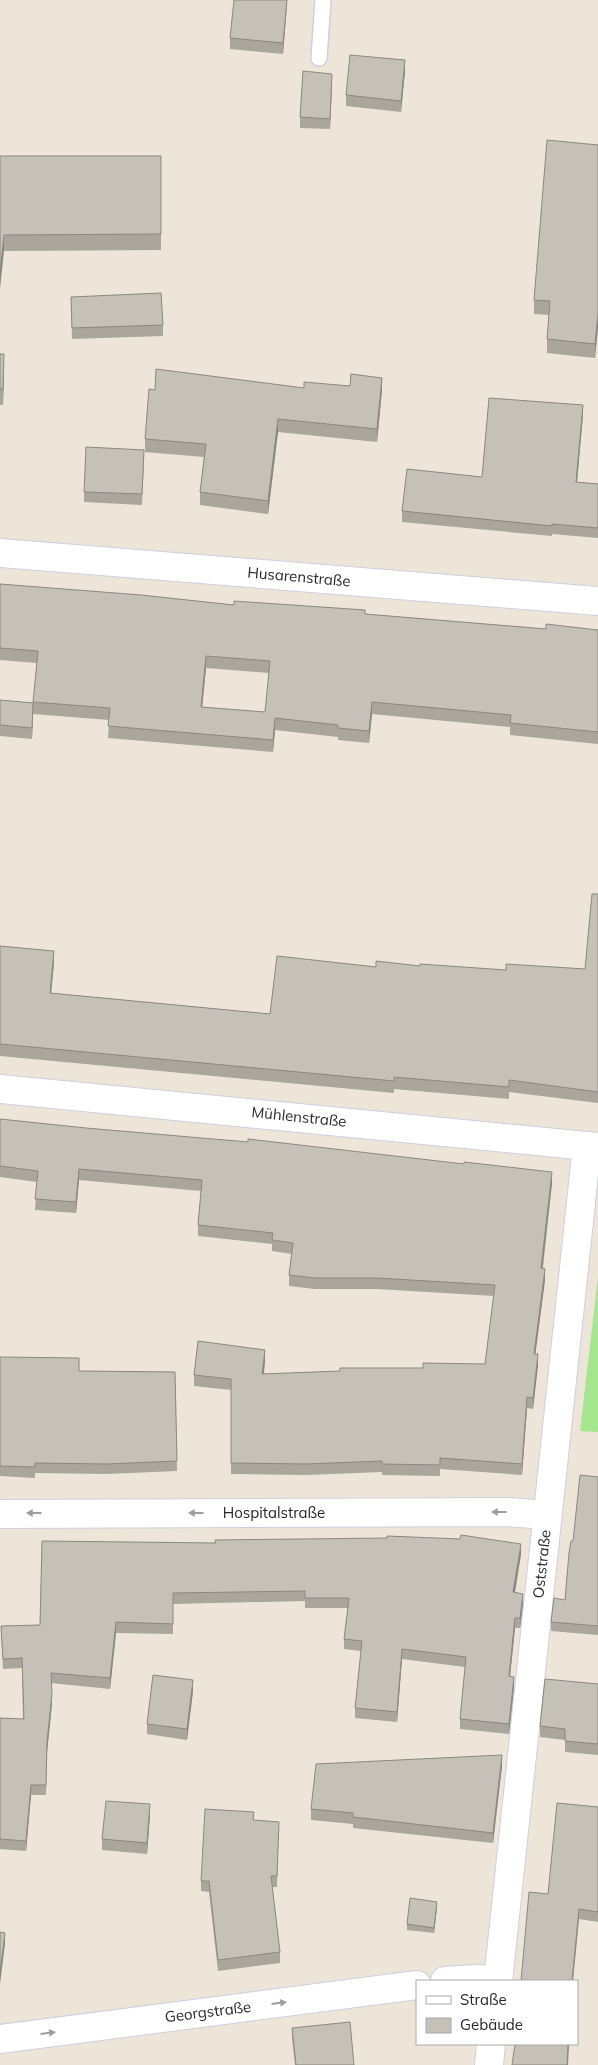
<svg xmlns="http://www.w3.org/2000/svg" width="598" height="2065" font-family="Mulish,sans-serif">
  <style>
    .green { fill: #a5e78f }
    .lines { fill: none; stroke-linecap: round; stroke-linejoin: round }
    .service-casing { stroke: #cdcfe2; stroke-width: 18 }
    .minor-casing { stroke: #cdcfe2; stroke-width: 30 }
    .tertiary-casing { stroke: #cdcfe2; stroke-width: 30 }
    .service { stroke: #fff; stroke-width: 15 }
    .minor { stroke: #fff; stroke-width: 28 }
    .tertiary { stroke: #fff; stroke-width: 28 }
    .wall { fill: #aaa69e; fill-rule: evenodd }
    .shaded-wall { fill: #8b8781 }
    .building { fill: #c6c1b8; stroke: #8b8781; fill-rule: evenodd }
    .oneway { fill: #9e9e9e }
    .labels { text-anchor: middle; stroke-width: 4; stroke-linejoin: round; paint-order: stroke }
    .street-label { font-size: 15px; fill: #282828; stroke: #fff }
  </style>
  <rect width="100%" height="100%" fill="#ece5d8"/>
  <path class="green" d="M598 1276V1432L580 1431Z"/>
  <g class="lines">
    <defs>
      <path id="service" d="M319 58 323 0"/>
      <path id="minor" d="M0 553 598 601
        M0 1514 506 1512 548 1515
        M445 1981 476 1979 498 1981
        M498 1981 587 1146
        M0 2039 417 1985
        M489 2065 491 2044"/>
      <path id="tertiary" d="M0 1089 598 1147"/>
    </defs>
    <use href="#service" class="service-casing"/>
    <use href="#minor" class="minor-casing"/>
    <use href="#tertiary" class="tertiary-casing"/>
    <use href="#service" class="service"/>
    <use href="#minor" class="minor"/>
    <use href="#tertiary" class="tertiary"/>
  </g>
  <path class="wall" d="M287 0 283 54 230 49V38Z
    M405 71 401 112 346 106V95Z
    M332 84 330 129 300 128V117Z
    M598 145V327L595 358 547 353V339L549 315 534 314V300Z
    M0 156H161V250L4 251Z
    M71 297 163 325V336L72 339Z
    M0 354 4 370 3 405H0Z
    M304 388 382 390 377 442 278 432 268 514 200 505V492L204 457 145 452V439L155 390Z
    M583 415 577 482 598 484V538L552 534V536L402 522V511L482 477Z
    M144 461 142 505 84 502V492Z
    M0 584 234 605 365 614 546 629 598 630V744L510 735V727L372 714 369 743 338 740V737L275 730 273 752 108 738 109 720 33 714 32 739 0 736V700L33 703 37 663 0 660ZM206 668 269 673 265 712 202 707Z
    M598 894V1103L509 1092V1099L394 1089V1093L0 1056V946L54 963 51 993 270 1014 376 967 420 966 506 970 585 969Z
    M0 1119 552 1183 543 1268 545 1280 535 1354 538 1365 533 1409 527 1408 522 1475 440 1469V1476L382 1475V1472L306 1475 231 1474V1390L194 1386V1375L265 1361 264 1374 423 1368 485 1364 494 1296 377 1289H315L289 1286V1275L292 1254 272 1251V1244L198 1236V1225L201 1191 79 1180 76 1213 35 1210 37 1182 0 1177Z
    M0 1357 79 1371 175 1372 177 1471 107 1474 35 1473V1478L0 1476Z
    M598 1477V1635L551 1631V1622L565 1600 573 1541Z
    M42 1541 521 1554 515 1593 523 1604 520 1628H515L510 1676 514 1687 509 1734 460 1729V1719L465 1667 402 1659 397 1722 355 1718V1708L361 1651 344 1649V1639L348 1608H305V1601L173 1604V1634L116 1633 110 1689 51 1683 52 1704 47 1752 46 1795H31L26 1851 0 1849V1718L23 1719 22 1668 3 1669 1 1626 40 1625Z
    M598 1684V1755L565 1752V1740L540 1737V1726Z
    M193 1691 187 1740 147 1734V1724Z
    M502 1766 493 1843 353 1828V1824L311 1820V1809Z
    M598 1807V1922L579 1919 548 1894Z
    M150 1815 147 1854 102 1850V1839Z
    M254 1820 279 1822 277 1887H272L280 1952V1963L218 1971 209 1892 201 1891V1881Z
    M437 1907 434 1933 407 1930V1924Z
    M292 2028 354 2065H295L292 2038Z"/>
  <path class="shaded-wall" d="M287 0V5L283 54V43Z
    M405 60V71L401 112V101Z
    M332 74V84L330 129V119Z
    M4 235V251L0 289V273Z
    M598 313V327L595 358V344Z
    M4 354V370L3 405V389Z
    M382 378V390L377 442V429Z
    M583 405V415L576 493V482Z
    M278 419V432L268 514V501Z
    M206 656V668L201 719V707Z
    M372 702V714L369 743V731Z
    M33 703V714L32 739V728Z
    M275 718V730L273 752V740Z
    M54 951V963L50 1005V993Z
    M79 1169V1180L76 1213V1202Z
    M552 1172V1183L541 1279V1268Z
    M545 1269V1280L534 1365V1354Z
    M265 1350V1361L262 1385V1374Z
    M538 1354V1365L533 1409V1398Z
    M527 1397V1408L522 1475V1464Z
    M521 1544V1554L513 1603V1592Z
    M523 1594V1604L520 1628V1618Z
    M515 1618V1628L509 1686V1676Z
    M116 1622V1633L110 1689V1678Z
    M402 1649V1659L397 1722V1712Z
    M514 1677V1687L509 1734V1724Z
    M193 1680V1691L187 1740V1729Z
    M52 1694V1704L47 1752 46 1795 47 1742Z
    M502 1755V1766L493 1843V1833Z
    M31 1785V1795L26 1851V1841Z
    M150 1804V1815L147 1854V1843Z
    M437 1902V1907L434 1933V1928Z
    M579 1909V1919L573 1981H572Z
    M5 1933V1944L0 1984V1973Z
    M568 2044H569L568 2065H567Z"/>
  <path class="building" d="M234 0H287L283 43 230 38Z
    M350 55 405 60 401 101 346 95Z
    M303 71 332 74 330 119 300 117Z
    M547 140 598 145V313L595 344 547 339 550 301 534 300Z
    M0 156H161V234L4 235 0 273Z
    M161 293 163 325 72 328 71 297Z
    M0 354H4L3 389H0Z
    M156 369 304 388V382L350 386 351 374 382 378 377 429 278 419 268 501 200 492 206 444 145 439 149 389 155 390Z
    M489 398 583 405 576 482 598 484V528L552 524V526L402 511 407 469 482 477Z
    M86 447 144 450 142 494 84 492Z
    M0 584 141 595 234 605V601L365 610V614L546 629V624L598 630V732L510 723 511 715 372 702 369 731 338 728V725L275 718 273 740 108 726 110 708 33 702 38 651 0 648ZM206 656 270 661 265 712 201 707Z
    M0 700 33 703 32 728 0 725Z
    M592 894H598V1092L509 1080V1087L394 1077V1081L0 1044V946L54 951 50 993 270 1014 277 956 376 967V961L420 966V964L506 970V964L585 969Z
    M0 1119 86 1128 248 1142V1139L464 1164V1162L552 1172 541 1268 545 1269 534 1354H538L533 1398 527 1397 522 1464 440 1458V1465L382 1464V1461L306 1464 231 1463V1379L194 1375 198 1341 265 1350 262 1374 340 1371V1368H423V1363L485 1364 495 1285 377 1278H315L289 1275 293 1243 272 1240 273 1233 198 1225 202 1180 79 1169 76 1202 35 1199 38 1171 0 1166Z
    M0 1357 79 1358V1371L175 1372 177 1461 107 1464 35 1463V1467L0 1466Z
    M580 1475 598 1477V1626L551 1622 554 1598 565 1600 569 1553 571 1541H573Z
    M461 1535 521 1544 513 1592 523 1594 520 1618H515L509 1676 514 1677 509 1724 460 1719 466 1657 402 1649 397 1712 355 1708 362 1641 344 1639 349 1598H305V1591L173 1593V1624L116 1622 110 1678 51 1673 52 1694 47 1742 46 1785H31L26 1841 0 1839V1718L24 1719 22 1658 3 1659 1 1626 40 1625 42 1541 216 1543 215 1540 387 1538V1536L460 1539Z
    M153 1675 193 1680 187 1729 147 1724Z
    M545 1679 598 1684V1744L565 1741V1729L540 1726Z
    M502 1755 493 1833 353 1817V1813L311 1809 316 1764Z
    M106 1801 150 1804 147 1843 102 1839Z
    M557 1803 598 1807V1912L579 1909 572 1981H521L529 1892 548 1894Z
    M205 1809 254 1812 253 1820 279 1822 277 1876H271L280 1952 218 1960 209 1881H201Z
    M410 1898 437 1902 434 1928 407 1924Z
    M0 1932 5 1933 0 1973Z
    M350 2022 354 2065H296L292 2028Z
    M515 2044H568L567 2065H512Z"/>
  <defs><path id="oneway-solid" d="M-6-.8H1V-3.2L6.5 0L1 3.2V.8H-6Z" transform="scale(1.25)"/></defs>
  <g class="oneway">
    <use href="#oneway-solid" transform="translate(499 1512) rotate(-180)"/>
    <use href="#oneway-solid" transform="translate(34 1513) rotate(180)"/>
    <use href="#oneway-solid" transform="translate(196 1513) rotate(180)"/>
    <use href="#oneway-solid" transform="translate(279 2003) rotate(-7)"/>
    <use href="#oneway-solid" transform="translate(48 2033) rotate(-7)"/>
  </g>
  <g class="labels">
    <g class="street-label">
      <text transform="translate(299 577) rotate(5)" y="5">Husarenstraße</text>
      <text transform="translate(299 1117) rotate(6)" y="5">Mühlenstraße</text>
      <text x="274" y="1518">Hospitalstraße</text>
      <text transform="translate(542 1564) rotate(-84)" y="5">Oststraße</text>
      <text transform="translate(208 2012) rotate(-7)" y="5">Georgstraße</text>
    </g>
  </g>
  <rect x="416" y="1980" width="162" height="65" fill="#ffffff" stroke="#a9a9a9"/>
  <rect x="426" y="1996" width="25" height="8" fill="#ffffff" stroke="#a9a9a9"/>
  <text x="460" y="2005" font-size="15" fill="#282828">Straße</text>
  <rect x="426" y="2018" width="25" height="15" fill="#c6c1b8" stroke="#a9a9a9"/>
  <text x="460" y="2030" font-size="15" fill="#282828">Gebäude</text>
</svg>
